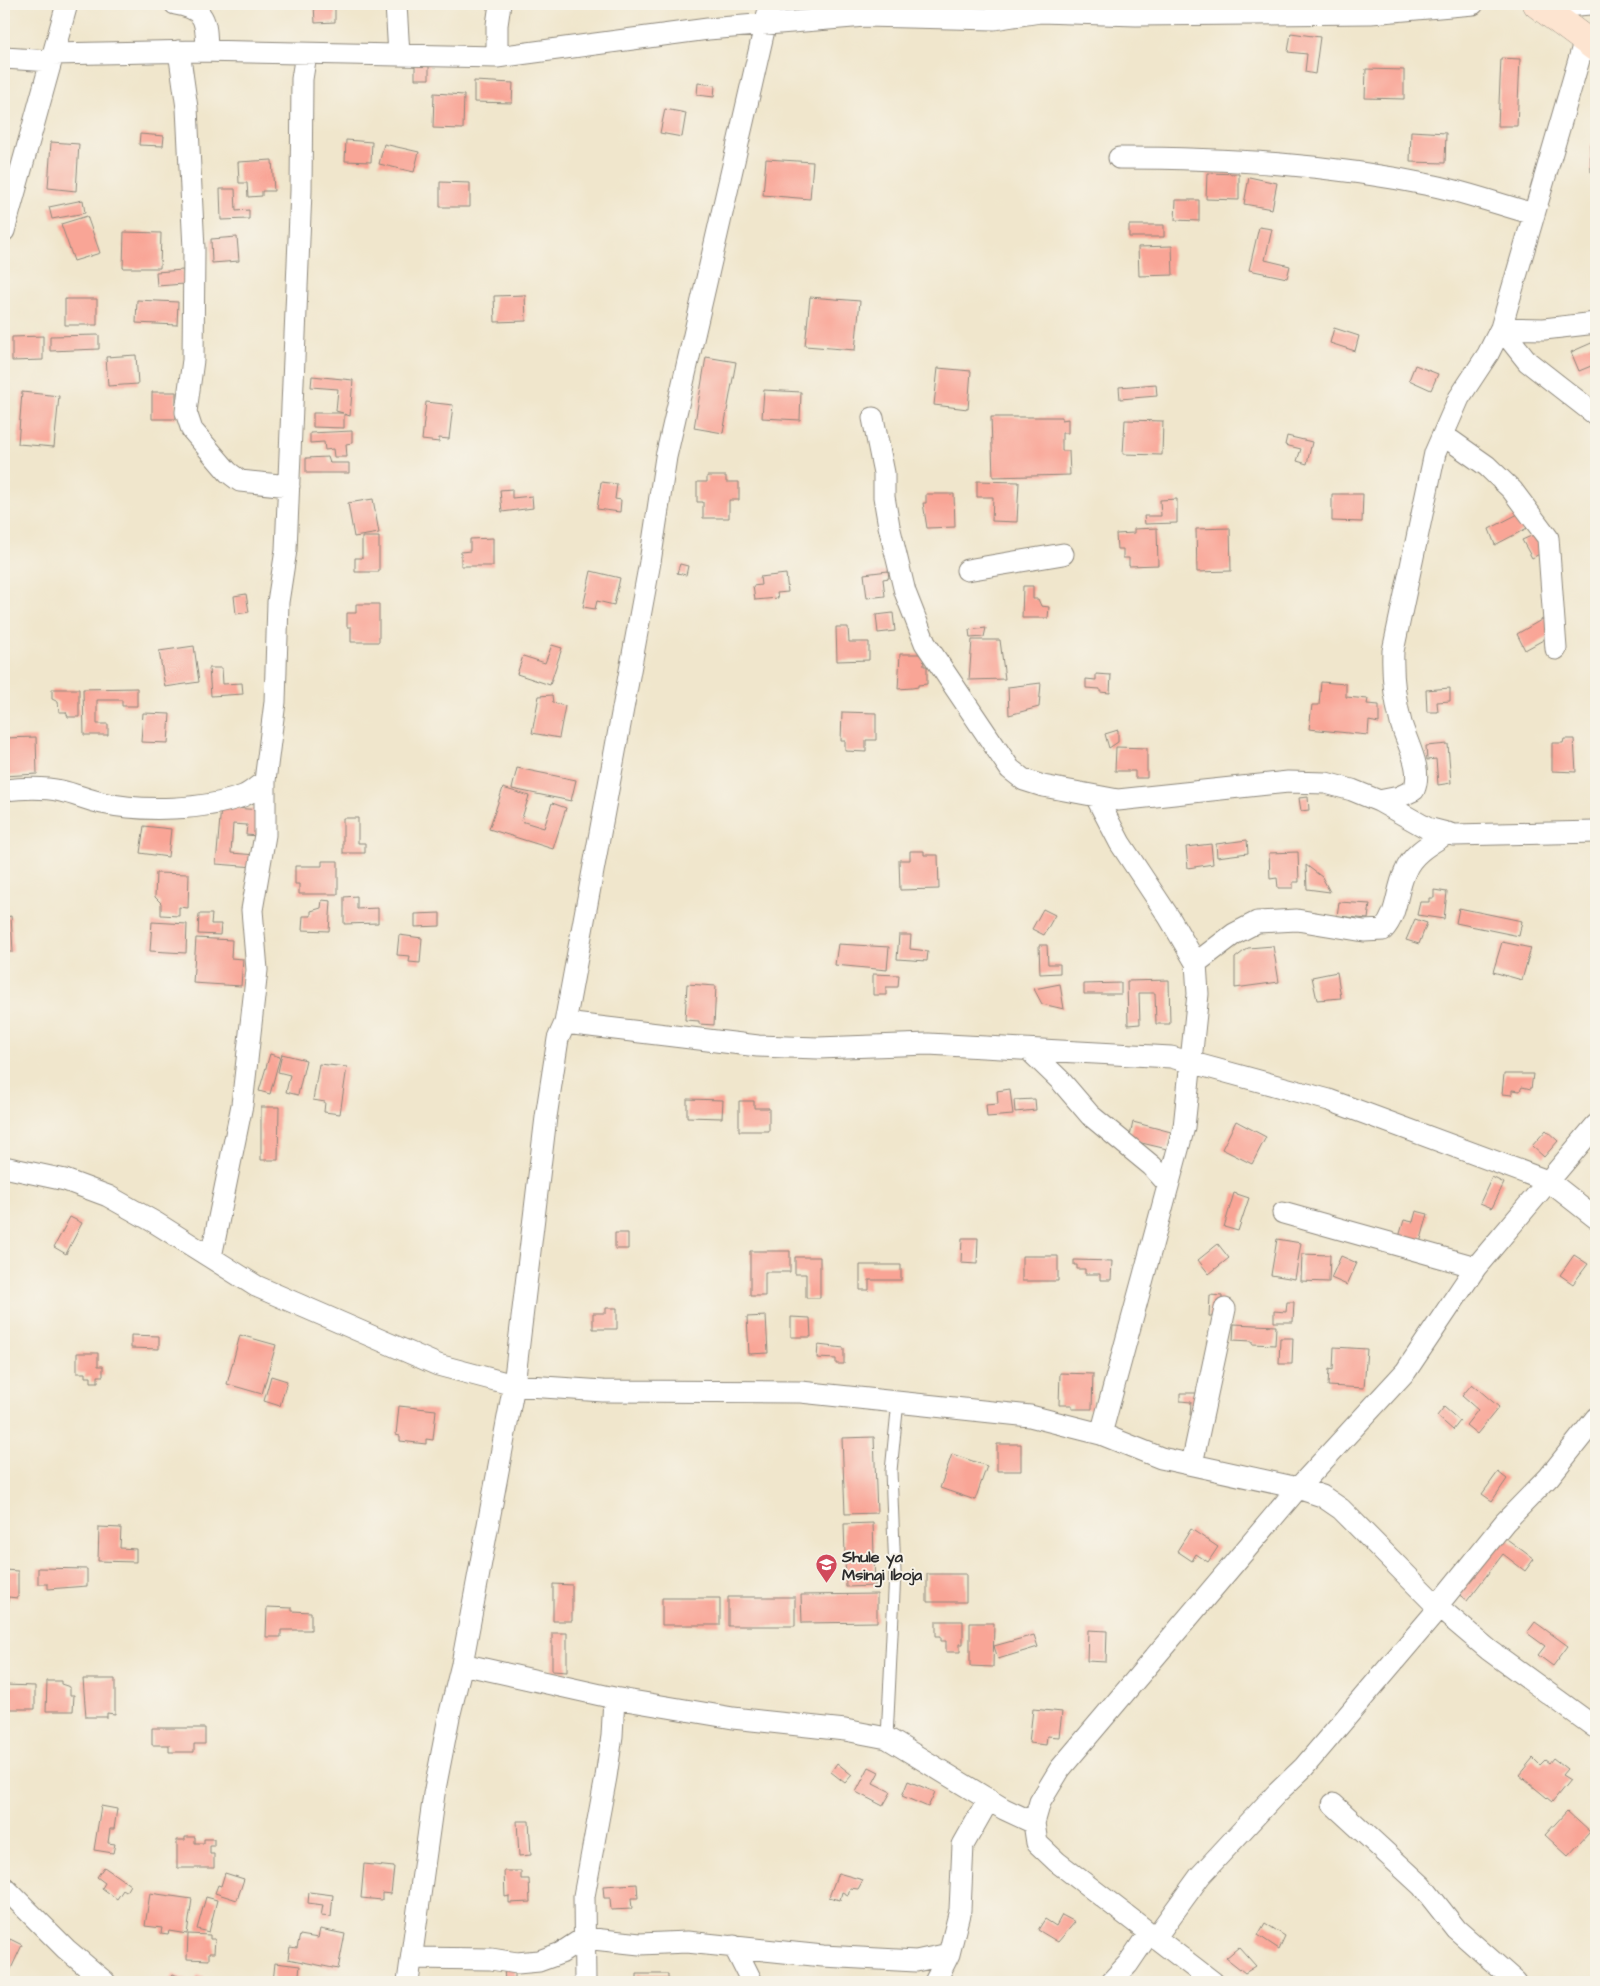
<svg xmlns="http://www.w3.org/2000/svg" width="1600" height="1986" font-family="'Architects Daughter',sans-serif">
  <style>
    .building { fill: #f9a596 }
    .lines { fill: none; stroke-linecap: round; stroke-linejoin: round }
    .lane-casing { stroke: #8e887c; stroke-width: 13 }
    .street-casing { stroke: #8e887c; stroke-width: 23 }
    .secondary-casing { stroke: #8e887c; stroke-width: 29 }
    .lane { stroke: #fff; stroke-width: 11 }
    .street { stroke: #fff; stroke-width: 21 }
    .secondary { stroke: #fde4d0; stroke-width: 28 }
    .labels { text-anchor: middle; stroke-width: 4; stroke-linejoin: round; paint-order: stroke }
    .poi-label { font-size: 16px; font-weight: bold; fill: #2b2b2b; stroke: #f7f3e8; text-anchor: start }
  </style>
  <rect width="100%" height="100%" fill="#f7f3e8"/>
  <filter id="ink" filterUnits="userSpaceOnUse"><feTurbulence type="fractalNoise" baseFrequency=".02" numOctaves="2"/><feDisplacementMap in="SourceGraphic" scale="10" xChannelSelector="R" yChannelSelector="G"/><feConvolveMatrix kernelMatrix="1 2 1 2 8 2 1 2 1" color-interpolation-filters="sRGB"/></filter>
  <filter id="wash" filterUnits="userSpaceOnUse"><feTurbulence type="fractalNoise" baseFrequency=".0096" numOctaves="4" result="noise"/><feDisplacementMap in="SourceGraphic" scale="20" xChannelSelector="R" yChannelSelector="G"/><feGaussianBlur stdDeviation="1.12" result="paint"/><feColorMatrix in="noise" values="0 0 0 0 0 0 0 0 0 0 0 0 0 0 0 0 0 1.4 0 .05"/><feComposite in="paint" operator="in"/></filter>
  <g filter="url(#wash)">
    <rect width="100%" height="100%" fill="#f0e6cc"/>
    <g id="blocks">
      <path class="building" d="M314 4H335V22L315 23Z
        M1291 33 1320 37 1315 74 1305 72 1307 54 1288 52Z
        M1501 58 1520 59 1517 126H1498Z
        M415 63H429V79H415Z
        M1366 69 1404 70V99L1365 98Z
        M474 81 513 83 512 103 474 102Z
        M698 83 715 85 714 97 697 95Z
        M434 93 464 95 463 129 433 128Z
        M665 109 686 113 682 137 660 133Z
        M1411 131 1446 133 1445 163 1410 162Z
        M140 134 164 136 163 146 139 145Z
        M346 140 372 142 371 162 345 161Z
        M51 142 79 144 76 191 48 188Z
        M384 144 419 152 414 172 379 164Z
        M1590 144H1596V171L1591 172Z
        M766 159 813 162 810 199 763 195Z
        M272 160 274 191H262V196L248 197 247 183H239L238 162Z
        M1207 173 1239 174V200L1206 199Z
        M1249 177 1277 183 1272 209 1244 204Z
        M440 182 470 183V207H440Z
        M220 189H235L236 211 249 210V219L221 220Z
        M83 200 85 213 52 219 49 207Z
        M1176 200H1199V221L1175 220Z
        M87 216 100 253 74 261 61 224Z
        M1129 225H1164V237H1129Z
        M1259 227 1272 229 1265 260 1290 266 1287 278 1249 270Z
        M124 232 161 233 160 268H123Z
        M237 237 239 261 212 263 211 239Z
        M1172 246 1173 275 1139 276 1138 247Z
        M183 270 184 284 157 286 156 272Z
        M525 295 526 321 495 322 494 296Z
        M810 297 860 301 855 350 805 346Z
        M65 299H97V325H65Z
        M137 300 178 302 177 325 136 323Z
        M1334 328 1359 336 1355 351 1330 343Z
        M99 335V349L50 351V336Z
        M43 336V360L12 361V337Z
        M1596 341V364L1579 371 1571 352Z
        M136 355 138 384 108 386 106 357Z
        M706 357 736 362 723 433 694 428Z
        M1415 365 1438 374 1431 390 1409 380Z
        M938 368 971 371 968 409 934 405Z
        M312 376 353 380 350 416 344 414V428L313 427V413H343L336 411 338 389 311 387Z
        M1156 384 1157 396 1120 399 1119 387Z
        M764 390 801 392 800 420 762 418Z
        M22 392 59 396 54 447 18 444Z
        M152 392H176V419H152Z
        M426 402 453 405 449 439 439 438V442L422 440Z
        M991 417H1062V420L1068 419V433H1062V451H1069L1070 475 993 477Z
        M1125 420 1163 421 1162 455 1123 454Z
        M352 431V443L346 444 347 457H334L333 449 325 450 324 442 310 443V433Z
        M1287 436 1312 442 1307 464 1297 461 1301 449 1285 445Z
        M328 457 330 463H349V473H306V458Z
        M707 476H726V482H739V500H729V518H703V502H697V482H707Z
        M977 481 1019 482 1017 522 992 521 993 497H977Z
        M601 482 617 484 615 499 621 500 620 512 597 509Z
        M512 489V498L532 496 533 508 502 512 500 490Z
        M926 494H954L955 527 927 528 923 503H926Z
        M1332 494H1363L1362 522 1332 521Z
        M373 499 379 533 354 537 348 503Z
        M1177 499V523L1145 524 1144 516H1161L1160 500Z
        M1522 512 1531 526 1495 545 1489 529Z
        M1157 528 1158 565 1129 566V558H1123V549H1117L1116 534 1134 533V529Z
        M1230 528 1231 571 1197 572 1196 529Z
        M1536 534 1547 550 1532 558 1522 540Z
        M362 537H379V572H355V558H362Z
        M493 538V566H461V552L470 551V539Z
        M680 564 688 566 686 575 677 573Z
        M591 571 620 578 614 605 597 601 595 609 583 607Z
        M888 571 889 578 883 579 885 596 867 598 864 574Z
        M786 574 788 592 777 593 778 598 755 600 753 586 761 585 760 577Z
        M1023 586H1033V599H1038L1041 606 1049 607 1048 618H1022Z
        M246 594 249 612 236 614 234 596Z
        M356 604H379V642H351V627H347V613H356Z
        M893 613 895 631 878 633 876 615Z
        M1548 616 1556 633 1525 650 1517 634Z
        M836 627H848L849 642H869V660L837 661Z
        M986 628 984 637 970 638 969 630Z
        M972 640H1000L1005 679 969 680Z
        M552 645 562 648 550 685 517 674 523 656 545 663Z
        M194 646 199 682 165 687 159 651Z
        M900 654H923L924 666H927V684L918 685V687L912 688 898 689Z
        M209 668H222L223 684 242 683 243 694 211 696Z
        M1096 674 1111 675 1110 693 1100 692V689L1086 688V679L1096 680Z
        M1321 682 1346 684V697L1368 699 1367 704 1379 705V723L1369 721 1368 735 1309 729 1312 705H1319Z
        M1041 683 1039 707 1009 715 1008 687Z
        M137 688V706H122V700H97V724H108V735H84L83 689Z
        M1450 688V701L1437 702 1438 712H1427L1426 690Z
        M52 689H79V717H68L66 712H59L58 702 52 699Z
        M552 695 553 703 565 706 559 738 532 733 539 696Z
        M842 712 876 713V740H866V752L845 751V741H841Z
        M143 713 170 714 168 743 141 742Z
        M1118 730V742L1109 748 1105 734Z
        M36 737 37 774 4 776V738Z
        M1564 739H1574L1576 772 1552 771V743H1563Z
        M1448 744 1451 783 1438 785 1436 759 1427 760 1426 746Z
        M1116 747 1147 748V778H1135V771H1115Z
        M517 768 576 780 571 801 512 789Z
        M503 788 529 796 521 821 544 828 552 803 566 808 553 849 489 829Z
        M1308 797 1309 810 1301 811 1299 798Z
        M221 807 261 810 259 836 246 835 247 825 233 824 231 853 256 855 255 867 216 864Z
        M343 818H358V843H365V853H343Z
        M144 826 171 829 168 857 140 853Z
        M1247 840 1248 853 1217 857 1216 844Z
        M1211 844 1213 864 1188 868 1186 847Z
        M910 851H924V855H938L939 889 900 890 899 860H910Z
        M1298 852 1299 882H1293V888H1278L1277 878 1270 879 1269 853Z
        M322 861H338V894H299V884H295V866H322Z
        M1306 865 1322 877 1330 892 1307 889Z
        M156 873 189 874 188 908 179 907V916L161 915V903L155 897Z
        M1434 890 1447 892 1444 919 1417 915 1420 902H1429V898H1434Z
        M357 896V909L378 908V923L344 924V897Z
        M322 900 331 901 329 931 302 930 303 916H311V911L321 908Z
        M1339 902 1370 904 1368 919 1337 916Z
        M1459 908 1522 921 1519 936 1456 923Z
        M1043 909 1055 915 1044 935 1032 929Z
        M4 910 6 917 11 916 13 952H4Z
        M440 913V926L415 927V914Z
        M199 914H212L211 924H221L220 935 198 934Z
        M1415 919 1427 923 1419 944 1406 940Z
        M152 922 187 924 186 953 150 951Z
        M399 935 422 938 420 963 409 962 410 956 397 955Z
        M899 935H911L910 949 928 951 927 961 897 959Z
        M196 938 232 940 231 958 243 959 241 986 193 983Z
        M1502 942 1531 948 1522 980 1493 972Z
        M838 944 889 947 887 970 835 965Z
        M1039 945H1047L1048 964H1060V973L1040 974Z
        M1273 946 1279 982 1235 988V958L1248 948Z
        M1337 972 1341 998 1317 1000 1312 977Z
        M873 974 899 975 898 987H886V995H873Z
        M1169 980 1170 1024H1156L1155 993H1139L1140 1024 1128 1025 1127 981Z
        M1121 983V994H1084V984Z
        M687 984 716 986 714 1025 699 1024V1021L685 1020Z
        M1060 984 1064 1009 1042 1004 1034 989Z
        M270 1054 280 1057 270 1094 259 1091Z
        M282 1054 306 1060 298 1095 286 1092 290 1075 278 1072Z
        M319 1064 347 1067 340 1114 324 1112 325 1102 313 1100Z
        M1504 1074H1533L1531 1089 1522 1087 1520 1091 1512 1090V1095L1502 1094Z
        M1010 1089 1013 1115 987 1117 986 1105 998 1104 997 1091Z
        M687 1099 723 1100 722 1118 687 1117Z
        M1035 1099 1036 1110 1015 1112 1014 1100Z
        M739 1101H754V1108H769V1131H739Z
        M261 1107H279L278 1160H261Z
        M1236 1121 1266 1137 1252 1164 1222 1149Z
        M1133 1122 1171 1132 1167 1149 1129 1140Z
        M1546 1130 1558 1141 1544 1157 1532 1146Z
        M1492 1177 1504 1183 1492 1208 1480 1203Z
        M1234 1193 1249 1198 1238 1231 1224 1227Z
        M1416 1211 1428 1214 1420 1243 1399 1237 1404 1220 1413 1222Z
        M70 1217 82 1223 66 1254 54 1247Z
        M615 1233H628V1249H615Z
        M962 1238H978L977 1264 961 1263Z
        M1277 1239 1301 1243 1295 1279 1271 1275Z
        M1218 1244 1229 1258 1209 1274 1198 1260Z
        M750 1251H790V1272H765V1296H750Z
        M1302 1254 1330 1255 1329 1282 1301 1281Z
        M1574 1255 1588 1264 1573 1284 1560 1275Z
        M1022 1256H1058V1281H1022Z
        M1341 1256 1357 1263 1347 1285 1331 1278Z
        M795 1257H820V1298H806V1274H795Z
        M1074 1260 1112 1261 1111 1280H1100V1274H1085V1269H1077V1265H1074Z
        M860 1265H901V1280H869V1290H860Z
        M1210 1295 1222 1296 1221 1317 1209 1316Z
        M1287 1302H1294L1293 1322H1274V1311L1286 1312Z
        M606 1308H617V1329H593V1313H606Z
        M766 1316 768 1353 749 1354 747 1317Z
        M791 1317 810 1318 811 1337H791Z
        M1234 1324 1276 1326 1275 1345 1252 1344V1341L1233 1340Z
        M131 1335 159 1336V1349L131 1348Z
        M240 1335 276 1345 262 1394 227 1384Z
        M1280 1338H1293L1292 1364H1279Z
        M818 1345 844 1348V1364H836V1359L817 1358Z
        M1334 1347 1367 1349 1364 1388 1328 1386 1329 1369 1333 1370Z
        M77 1353H98V1366H103V1376H98V1382H91V1377H85V1373H77Z
        M1060 1373 1093 1374 1092 1409H1072V1405H1059Z
        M271 1376 287 1381 280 1406 264 1401Z
        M1472 1384 1499 1407 1477 1434 1466 1425 1478 1410 1462 1396Z
        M1180 1393H1201L1200 1416 1190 1415 1191 1402 1180 1401Z
        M399 1406 436 1410 433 1440 426 1439V1444L400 1441V1436L396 1435Z
        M1444 1407 1460 1421 1453 1430 1437 1416Z
        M874 1437 877 1513 845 1514 842 1438Z
        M997 1444H1021V1471H997Z
        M952 1454 987 1466 975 1500 940 1488Z
        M1498 1472 1507 1479 1492 1501 1482 1494Z
        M873 1523 875 1586 846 1587 844 1524Z
        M99 1527 121 1528 120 1548 136 1549V1562L98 1561Z
        M1191 1529 1218 1547 1208 1562 1196 1554 1192 1561 1177 1551Z
        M1500 1534 1534 1559 1525 1571 1503 1554 1467 1601 1456 1592Z
        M38 1568 87 1569V1586L48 1589V1584H38Z
        M4 1570 18 1571V1598L8 1597V1602H4Z
        M927 1574H966V1602H927Z
        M553 1584 572 1585V1621H553Z
        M877 1594V1622L802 1623 801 1595Z
        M728 1597H795V1626H728Z
        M662 1598H720V1625H662Z
        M267 1607 292 1608V1611L311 1612V1630H281V1637H266Z
        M936 1621H963V1644H960V1652H946V1641H941V1636H936Z
        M1535 1622 1568 1646 1553 1666 1538 1655 1545 1646 1527 1633Z
        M970 1623H994L993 1667 970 1666Z
        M1088 1630 1107 1631 1106 1662 1087 1661Z
        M552 1633H567V1672L552 1671Z
        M1034 1635 1038 1647 998 1659 994 1646Z
        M83 1679H115V1714L107 1713V1717H86Z
        M47 1681H61V1684L70 1687V1695H74L73 1711H46Z
        M4 1685 35 1686V1709H4Z
        M1033 1709 1062 1712 1059 1737 1047 1736 1046 1745 1029 1743Z
        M152 1728H205V1744H194V1752H169V1745H152Z
        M1533 1758 1540 1765 1545 1760 1549 1763 1553 1758 1567 1769 1562 1775 1570 1780 1552 1802 1519 1775Z
        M837 1763 852 1775 845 1783 831 1772Z
        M869 1767 879 1772 873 1783 891 1792 883 1806 856 1792Z
        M908 1781 935 1792 928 1807 902 1796Z
        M101 1806 117 1809 114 1829H110L108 1843 115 1844 113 1853 94 1850Z
        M1567 1811 1590 1832 1568 1856 1545 1835Z
        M517 1821H529L531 1855 519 1856Z
        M185 1837H195V1843H204V1839H214V1846H210V1854H214V1868H177V1840H185Z
        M364 1864 394 1867 391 1894 382 1893V1900L361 1898Z
        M104 1867 130 1885 126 1892 123 1890 117 1899 102 1888 105 1883 97 1877Z
        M504 1871H521V1879H529L530 1902 509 1903V1896L505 1897Z
        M225 1873 244 1879 237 1900 215 1893 218 1885 221 1886Z
        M838 1873 863 1880 858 1889 850 1888 848 1895 842 1892 840 1900 829 1897Z
        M637 1884 638 1898H631L632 1909 611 1910 610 1898H604L603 1886Z
        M309 1892 333 1895 331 1917 321 1916 323 1905 308 1903Z
        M150 1893 192 1899 187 1934 169 1931 168 1934 161 1933 162 1928 145 1926Z
        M206 1897 217 1900 209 1932 197 1929Z
        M1062 1915 1075 1922 1058 1942 1038 1930 1045 1919 1056 1926Z
        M1265 1923 1285 1936 1279 1949 1258 1935Z
        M320 1929 345 1934 338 1969 288 1959 290 1947 297 1948 300 1935 318 1938Z
        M188 1934 210 1935V1939H215L214 1953H209V1960L187 1959Z
        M10 1939 22 1945 9 1973 4 1971V1953Z
        M1239 1947 1256 1966 1245 1973 1226 1958Z
        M275 1963 300 1966 298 1982H273Z
        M515 1967V1982H505L504 1968Z
        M173 1974 190 1982H168Z
        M637 1974H668V1982H637Z
        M198 1975 214 1982 195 1981Z"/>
    </g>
  </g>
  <g filter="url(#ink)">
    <use href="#blocks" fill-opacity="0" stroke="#8e887c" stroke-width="1"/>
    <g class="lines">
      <defs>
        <path id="lane" d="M887 1738 895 1572 891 1471 898 1401"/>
        <path id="street" d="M175 4C207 9 206 22 207 51
          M396 4 399 55
          M1543 8 1590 4
          M179 51 187 108 194 249 193 360 186 412 192 430 228 472 240 481 289 486
          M53 54 199 51 497 57 708 29 865 16 994 19 1040 12 1136 15 1371 13 1473 4
          M497 57V25L500 4
          M4 58 51 61
          M1119 158C1226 158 1331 164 1435 186 1468 193 1501 205 1534 214
          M4 231 67 4
          M1501 328 1528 362 1596 415
          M1501 328 1544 329 1596 323
          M873 418 884 473V497L889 526 905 592 925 643 1010 769 1024 780 1043 786 1118 800 1288 782 1326 783 1352 790 1379 801 1427 828 1454 835 1596 832
          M1443 435 1487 466 1512 490 1548 538 1556 649
          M967 570 1063 554
          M4 790C23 788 43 787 61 791 75 794 88 800 102 803 143 812 204 810 243 796 251 793 258 786 265 781
          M1096 797 1120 843 1169 917 1196 963 1198 994 1184 1127 1101 1434
          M1379 801 1399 797 1414 790C1423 769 1407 744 1401 723 1395 700 1392 675 1393 651L1435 453 1459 398 1488 354 1501 328 1585 39
          M1196 963 1234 934 1257 922 1297 920 1364 931 1383 930C1398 914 1396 891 1405 872 1412 853 1432 843 1448 833
          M565 1023 758 1046 818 1048 928 1044 1171 1057 1329 1100 1550 1182 1596 1218
          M1029 1050 1060 1080 1090 1115 1152 1166 1168 1184
          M4 1167 65 1180 108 1196 156 1223 256 1286 438 1365 514 1385 603 1391 801 1392 1030 1416 1101 1434 1161 1458 1298 1488 1322 1496 1341 1509 1437 1606 1489 1650 1596 1728
          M1283 1213 1476 1267
          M211 1257 242 1105 257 970 252 910 265 835V781L275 702 278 602 286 550 301 191 302 79 306 54
          M1192 1464 1225 1309
          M1437 1606 1505 1522 1549 1477 1596 1418
          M462 1664 614 1698 733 1718 845 1730 887 1738 1004 1809 1034 1823
          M1333 1804 1422 1886 1456 1929 1516 1982
          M4 1887 66 1949 105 1982
          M1155 1938 1200 1876 1277 1793 1304 1767 1440 1607
          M734 1946 752 1982
          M412 1958 491 1959 517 1963 539 1961 561 1953 584 1938 640 1944 687 1942 823 1956 916 1961 949 1954
          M408 1982 434 1794 449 1717 462 1664 514 1385 546 1117 558 1039 565 1023 650 562 666 457 770 4
          M585 1982 584 1896 606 1777 612 1736 614 1698
          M935 1982 949 1954 960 1910 963 1845 989 1799
          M1111 1982 1128 1964 1149 1933
          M1213 1982 1057 1862 1037 1843 1034 1823 1040 1802 1060 1769 1298 1488 1406 1371 1476 1267 1596 1125"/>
        <path id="secondary" d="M1537 4 1596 48"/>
      </defs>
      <use href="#lane" class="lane-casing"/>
      <use href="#street" class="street-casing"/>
      <use href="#secondary" class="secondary-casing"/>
      <use href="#lane" class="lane"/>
      <use href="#street" class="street"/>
      <use href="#secondary" class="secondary"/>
    </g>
  </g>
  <defs>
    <symbol id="school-pin" viewBox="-11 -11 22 30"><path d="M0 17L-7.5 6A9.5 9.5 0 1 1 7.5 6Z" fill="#d1495b" stroke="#f7f3e8"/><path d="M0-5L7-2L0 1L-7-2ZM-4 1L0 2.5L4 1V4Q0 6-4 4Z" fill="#fff"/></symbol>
  </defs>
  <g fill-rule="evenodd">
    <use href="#school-pin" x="814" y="1552" width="25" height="34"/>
  </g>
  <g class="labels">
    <g class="poi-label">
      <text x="842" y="1562">Shule ya<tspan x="842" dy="18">Msingi Iboja</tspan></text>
    </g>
  </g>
  <rect width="1600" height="1986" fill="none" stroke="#f7f3e8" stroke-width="20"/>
</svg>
